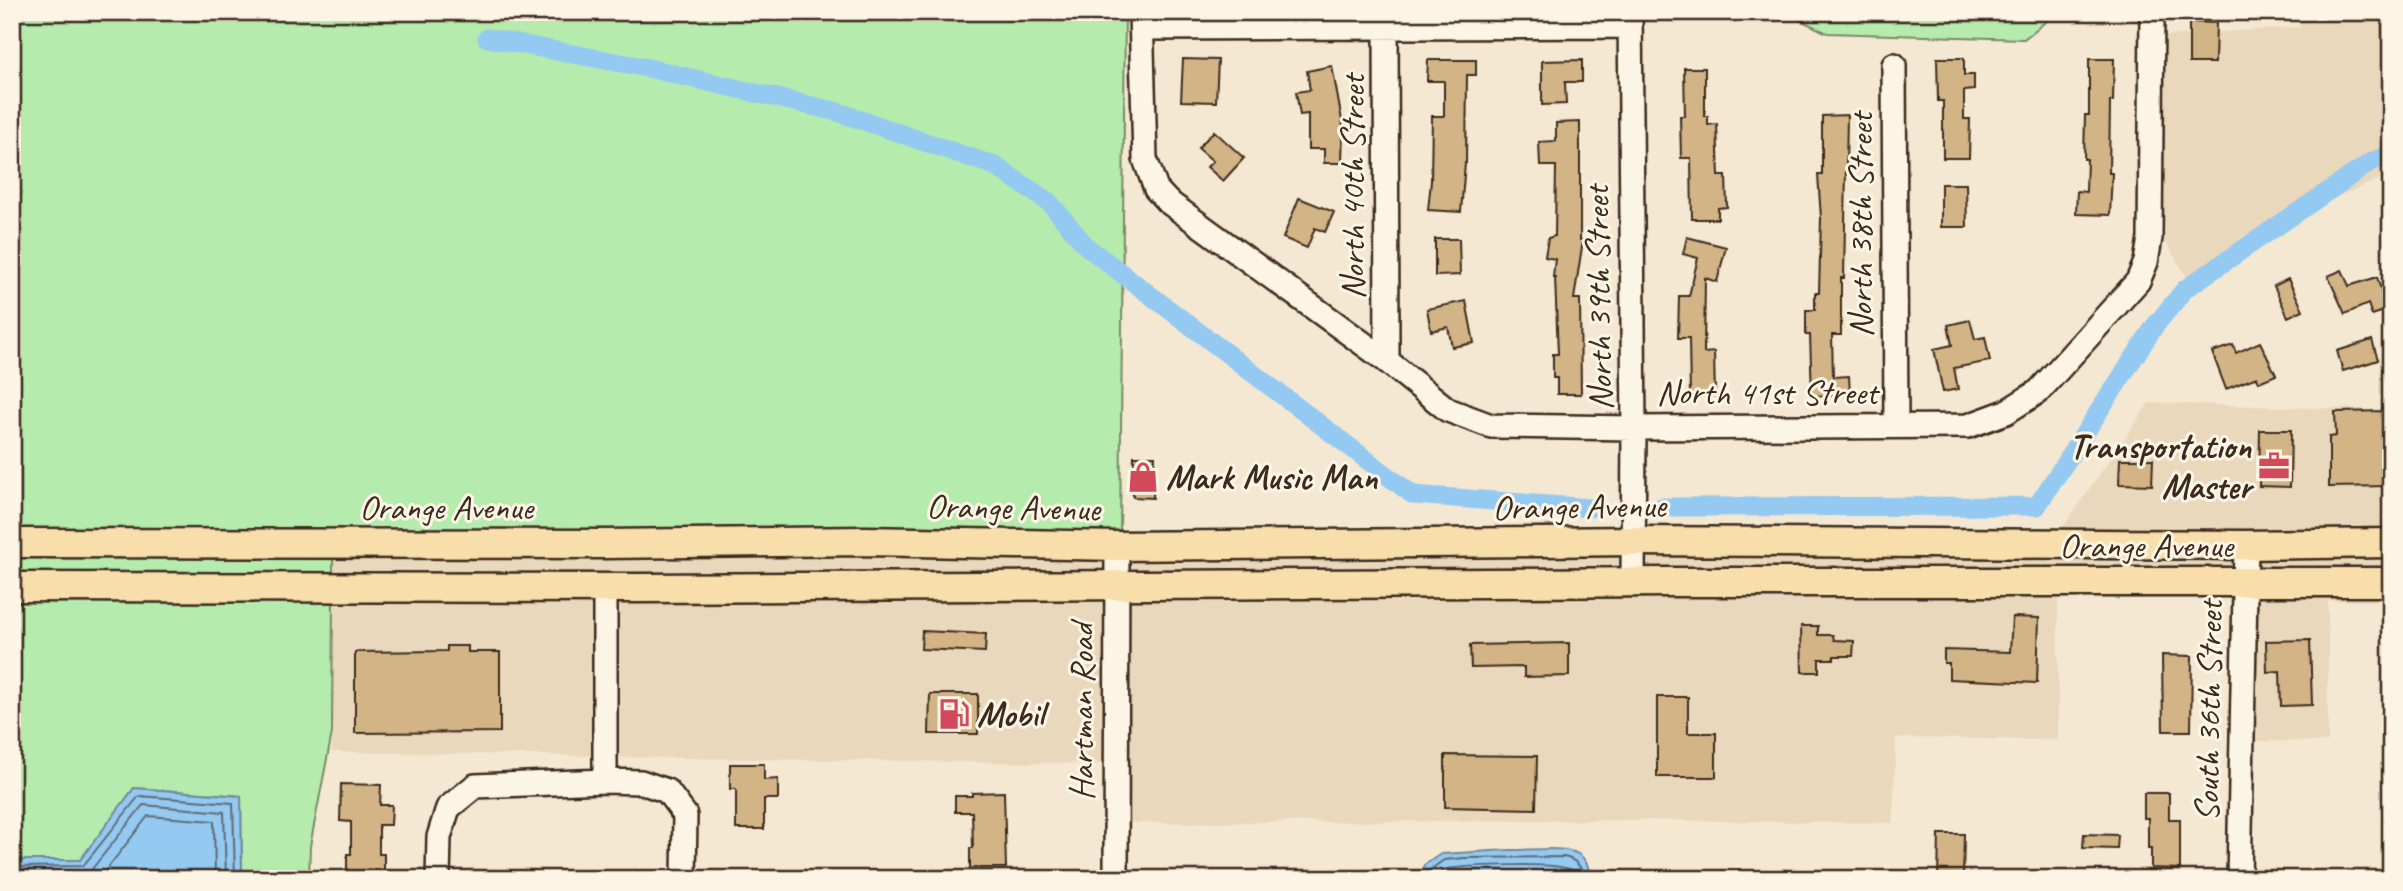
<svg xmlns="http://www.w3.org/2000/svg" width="2403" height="891" font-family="Caveat,sans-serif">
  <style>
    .built { fill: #ead8bc }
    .green { fill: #b5ebad; stroke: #788a66; stroke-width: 2 }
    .water { fill: #94c9f2; stroke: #70899d; stroke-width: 2 }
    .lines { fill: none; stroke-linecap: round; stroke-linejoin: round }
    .shore { stroke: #5f6a73; stroke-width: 2 }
    .canal { stroke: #94c9f2; stroke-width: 19 }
    .building { fill: #d3b487; stroke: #3b2a1e; stroke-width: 2 }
    .minor-casing { stroke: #3b2a1e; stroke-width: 28 }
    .major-casing { stroke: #3b2a1e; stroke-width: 33 }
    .minor { stroke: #fcf5e5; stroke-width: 23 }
    .major { stroke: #f8deab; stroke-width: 28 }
    .labels { text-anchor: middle; stroke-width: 6; stroke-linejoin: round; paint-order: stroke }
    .street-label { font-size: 35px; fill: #3b2a1e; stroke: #fcf5e5 }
    .poi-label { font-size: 35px; font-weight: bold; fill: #3b2a1e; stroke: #fcf5e5; text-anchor: start }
  </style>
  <rect width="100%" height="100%" fill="#f4e8d2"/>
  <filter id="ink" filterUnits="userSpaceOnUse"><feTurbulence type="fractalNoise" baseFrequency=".0143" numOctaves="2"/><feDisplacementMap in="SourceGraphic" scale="14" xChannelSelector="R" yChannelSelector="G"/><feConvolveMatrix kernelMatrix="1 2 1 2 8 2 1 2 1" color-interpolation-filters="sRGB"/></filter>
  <g filter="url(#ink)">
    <path class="built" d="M2300 12H2391V174L2241 238 2195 290 2161 235 2162 36 2300 27Z
      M2149 403 2391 410V533H2059Z
      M2391 553V572L2254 571 2255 555Z
      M998 554 1108 556V576L333 577V557Z
      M1624 554V572L1126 576V556Z
      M1642 554H2237L2236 571 1642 572Z
      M2236 591 2235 599H2058V740L1896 738 1893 823 1641 820 1125 823 1126 596Z
      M2254 591 2391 592V601H2328V742L2251 741Z
      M1108 597 1107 764 614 757V598Z
      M333 598H595V756L332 752Z"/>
    <path class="green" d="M12 12H1125L1120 535 12 533Z
      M1784 12H2049V19L2024 39 1827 33Z
      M12 553 333 557V577H12Z
      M12 597 333 598 332 733 310 846 309 879H242L241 796 134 788 80 861 12 860Z"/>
    <path class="water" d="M134 788 241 796 242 879H12V860H80Z
      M1509 850C1527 851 1564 845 1578 854 1587 859 1589 869 1591 879H1421L1424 865 1441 854Z"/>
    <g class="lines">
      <path class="shore" d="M12 867 83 866 139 796 233 803 235 879
        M12 876H80L88 874 143 805 224 812 226 879
        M99 879 148 816 214 821 215 879
        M1429 879 1431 869 1444 860 1464 858 1564 857C1577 860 1581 866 1584 879
        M1438 879 1439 874 1447 869C1467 866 1561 861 1573 871L1575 879
        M1451 879 1561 876 1564 879"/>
      <path class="canal" d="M487 38 648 68 838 112 995 166 1050 203 1087 247 1413 495 1590 508
        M1661 507 2037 506 2154 327 2185 289 2371 162 2391 154"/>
    </g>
    <path class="building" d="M2189 22 2216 23 2215 63H2189Z
      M1937 58H1964V75H1974V90L1964 91V119H1970L1969 158H1943V101H1938Z
      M1183 59 1218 60 1216 102 1181 101Z
      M2089 59H2114L2113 101H2110L2109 173H2112L2110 215 2076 214 2077 191 2086 192 2087 159H2084L2085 115H2089Z
      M1428 60H1476V75H1467L1466 163H1465L1461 212 1428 210 1431 181 1432 116H1444V81H1427Z
      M1582 60V82H1565L1566 104 1542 105V61Z
      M1332 66 1343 126 1342 163H1324V149H1308V114L1300 115 1296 92 1310 90 1307 71Z
      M1684 68H1705V116H1708V125L1717 124 1719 176H1726L1727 207 1718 208V219H1692L1691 158H1681L1680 116H1685Z
      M1847 115 1844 278H1841V335H1832L1833 377 1849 376 1850 395 1812 396 1810 335H1806V310H1815V293H1819L1821 218 1818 175H1822V116Z
      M1580 122V240H1583L1574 299H1580L1581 394H1557V378H1553V354H1558L1555 277H1553L1555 259 1545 257 1548 238 1555 236 1556 166H1540L1539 142 1556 141V123Z
      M1214 131 1244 158 1223 181 1207 167 1213 161 1198 148Z
      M1941 184H1966L1967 227H1941Z
      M1299 198 1334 212 1325 232 1315 228 1307 248 1283 238Z
      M1687 237 1726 247 1717 282 1705 278 1704 353 1714 352 1715 396H1690L1689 338H1678L1679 296H1689L1698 258 1683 254Z
      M1435 239H1459L1460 275 1435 276Z
      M2342 270 2349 286 2377 277 2387 310 2372 315 2368 304 2345 314 2328 276Z
      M2288 279 2303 310 2288 317 2274 286Z
      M1466 301 1474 343 1452 347 1448 327 1431 331 1427 309Z
      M1970 320 1975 339 1985 337 1990 361 1954 368 1958 389 1943 392 1934 349 1952 345 1948 325Z
      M2372 340 2378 360 2343 371 2337 351Z
      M2260 342 2276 375 2259 382 2257 377 2226 389 2212 352 2233 345 2236 353Z
      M2391 411V486L2329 487V437L2336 436 2335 412Z
      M2260 430H2291L2290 487 2259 486Z
      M1134 456H1155L1153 498 1133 497Z
      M2120 459H2153L2152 485 2119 484Z
      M2012 617 2039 618 2037 683 1949 679V663H1944V650L2010 652Z
      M1801 626H1818V635H1833L1834 640 1854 641 1853 656H1834V659H1819V672H1802Z
      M922 631 986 634 985 652 921 649Z
      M2310 640 2312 705 2281 706 2280 671 2267 672 2266 641Z
      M1569 643V676L1524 677V667L1471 668 1470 645Z
      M447 646H468V652H500V732L355 733V652L447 651Z
      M2162 655 2192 656 2191 731H2163Z
      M930 694H978V734H929Z
      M1657 697H1688V733H1716V777H1657Z
      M1445 755 1537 756 1536 809 1445 807Z
      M730 764H764V780L778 779V799H764V829H736V789H730Z
      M341 784 381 785 380 805H392L391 825H379V854H384V877L347 879V854H351V822L340 821Z
      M1004 792 1006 868H970V848H973L972 812H955V796H972V793Z
      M2144 793H2169V819H2180V869L2151 868V848H2148V818H2144Z
      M1939 834H1964L1963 879H1938Z
      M2084 834 2118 835 2117 849 2083 848Z"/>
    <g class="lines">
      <defs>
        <path id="minor" d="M1141 12 1145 159 1156 189 1167 201 1387 361 1448 410 1491 426 1634 428 1968 426 2006 412 2039 391 2138 281 2146 262 2150 238 2152 12
          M1630 12 1634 428 1633 582
          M1386 15 1387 361
          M1142 28 1630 26
          M1894 65 1896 426
          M605 588V781
          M438 879 439 837 448 808 475 786 605 781 641 782 667 791 685 815 684 879
          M1116 879 1117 546
          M2239 879 2246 545"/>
        <path id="major" d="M12 543 605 544 866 541 1117 546 1633 541 2246 545 2391 543
          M12 587 640 588 1668 582H2391"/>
      </defs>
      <use href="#minor" class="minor-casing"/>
      <use href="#major" class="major-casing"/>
      <use href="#minor" class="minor"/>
      <use href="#major" class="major"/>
    </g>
  </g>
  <defs>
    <symbol id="office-bare" viewBox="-9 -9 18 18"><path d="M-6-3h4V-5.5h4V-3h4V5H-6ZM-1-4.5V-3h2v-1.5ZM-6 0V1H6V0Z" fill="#d1495b" stroke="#fcf5e5" stroke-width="2.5" paint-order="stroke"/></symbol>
    <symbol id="shop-bare" viewBox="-9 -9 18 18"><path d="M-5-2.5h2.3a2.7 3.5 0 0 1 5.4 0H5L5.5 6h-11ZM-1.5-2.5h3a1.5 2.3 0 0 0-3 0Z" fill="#d1495b" stroke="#fcf5e5" stroke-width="2.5" paint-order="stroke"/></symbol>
    <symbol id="fuel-bare" viewBox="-9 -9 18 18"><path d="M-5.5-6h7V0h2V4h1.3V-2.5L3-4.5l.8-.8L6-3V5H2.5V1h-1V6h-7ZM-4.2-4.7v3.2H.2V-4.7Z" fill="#d1495b" stroke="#fcf5e5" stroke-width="2.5" paint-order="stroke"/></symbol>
  </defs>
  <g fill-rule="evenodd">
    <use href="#office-bare" x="2252" y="444" width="44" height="44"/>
    <use href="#shop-bare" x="1121" y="455" width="44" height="44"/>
    <use href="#fuel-bare" x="932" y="692" width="44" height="44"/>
  </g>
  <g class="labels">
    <g class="street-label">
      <text transform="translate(1352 187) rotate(-90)" y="12">North 40th Street</text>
      <text transform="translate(1860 225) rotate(-90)" y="12">North 38th Street</text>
      <text transform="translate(1598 298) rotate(-91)" y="12">North 39th Street</text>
      <text x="1767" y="404">North 41st Street</text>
      <text transform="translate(1579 506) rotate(-1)" y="12">Orange Avenue</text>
      <text x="446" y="519">Orange Avenue</text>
      <text transform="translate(1013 507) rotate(1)" y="12">Orange Avenue</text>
      <text x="2146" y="557">Orange Avenue</text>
      <text transform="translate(2208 711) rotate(-89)" y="12">South 36th Street</text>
      <text transform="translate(1081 712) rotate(-90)" y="12">Hartman Road</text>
    </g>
    <g class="poi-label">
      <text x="2251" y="458" text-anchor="end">Transportation<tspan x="2251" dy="40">Master</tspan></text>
      <text x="1166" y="489">Mark Music Man</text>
      <text x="977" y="726">Mobil</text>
    </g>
  </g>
  <rect width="2403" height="891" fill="none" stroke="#fcf5e5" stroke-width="42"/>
  <rect x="21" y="21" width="2361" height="849" fill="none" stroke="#3b2a1e" stroke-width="2.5" filter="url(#ink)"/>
</svg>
